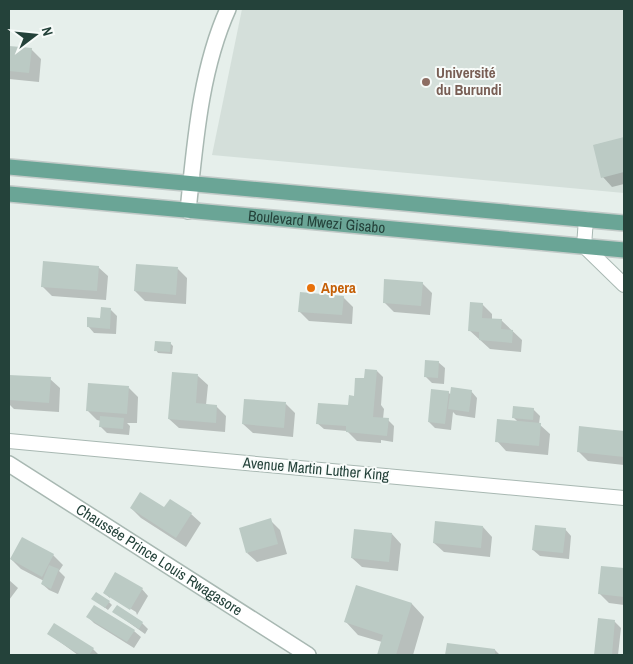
<svg xmlns="http://www.w3.org/2000/svg" width="633" height="664" font-family="'Archivo Narrow',sans-serif">
  <style>
    .built { fill: #d4dfda }
    .shadow { fill: #0003 }
    .building { fill: #bbcac4 }
    .lines { fill: none; stroke-linecap: round; stroke-linejoin: round }
    .minor-casing { stroke: #a8b8b2; stroke-width: 16 }
    .tertiary-casing { stroke: #a8b8b2; stroke-width: 18 }
    .primary-casing { stroke: #c2cac8; stroke-width: 18 }
    .minor { stroke: #fff; stroke-width: 14 }
    .tertiary { stroke: #fff; stroke-width: 15 }
    .primary { stroke: #6aa596; stroke-width: 15 }
    .education-dot { fill: #8d6e63; stroke: #f7fbf9; stroke-width: 2 }
    .food-dot { fill: #e8710a; stroke: #f7fbf9; stroke-width: 2 }
    .labels { text-anchor: middle; stroke-width: 4; stroke-linejoin: round; paint-order: stroke }
    .education-label { font-size: 15px; font-weight: bold; fill: #785e54; stroke: #f7fbf9; text-anchor: start }
    .street-label { font-size: 15px; fill: #24423a; stroke: #f7fbf9 }
    .food-label { font-size: 15px; font-weight: bold; fill: #c56008; stroke: #f7fbf9; text-anchor: start }
  </style>
  <rect width="100%" height="100%" fill="#e6efeb"/>
  <path class="built" d="M242 9H624V193L212 155Z"/>
  <path class="shadow" d="M9 47 31 49 41 59 39 82 9 79Z
    M624 138V184L612 187 603 177 595 145Z
    M98 267 108 276 106 300 52 296 42 286Z
    M178 269 187 278 186 304 145 301 135 291Z
    M422 283 432 293 430 315 394 312 384 302Z
    M343 297 353 307 352 324 309 321 299 311Z
    M482 304 492 314V319L501 320 522 340 521 352 490 349 469 330Z
    M111 310 117 316 116 334 94 333 88 326 102 319Z
    M170 343 173 346 172 354 158 353 156 350Z
    M438 362 445 368 444 384 432 383 426 377Z
    M377 371 383 377 381 405 384 409 383 419 388 420 394 426 393 442 381 440V443L357 441 347 431 324 429 317 423 349 407 365 380Z
    M173 374 198 376 208 385 206 405 216 406 226 416 225 432 179 428 169 419Z
    M9 376 50 379 60 388 59 412 14 409 9 404Z
    M129 388 138 397 137 423H127L130 426 129 435 107 433 101 427V421L97 420 88 411Z
    M471 391 477 398 475 418 456 415 453 412 451 430 435 428 429 422 448 392 452 396Z
    M286 404 295 413 293 437 253 433 243 424Z
    M533 409 540 416 539 424 550 434 548 455 506 451 497 441 518 422 514 418Z
    M580 427 624 432V465L588 461 578 451Z
    M131 508 164 509 191 514 201 523 186 547 141 518Z
    M270 520 280 530 287 554 257 562 247 553Z
    M483 527 492 537 490 557 444 552 434 543Z
    M565 529 571 536 569 559 540 556 533 550Z
    M392 534 401 544 398 571 362 567 352 558Z
    M53 555 63 565 59 571 65 577 58 594 49 590 42 584 44 581 21 569 11 559Z
    M602 567 624 569V605L609 603 600 594Z
    M9 580 18 588 9 600Z
    M357 587 412 604 424 617 413 655H378L382 642 358 635 346 622Z
    M142 589 148 596 137 615 136 612 110 596V598L104 593Z
    M96 601 109 602 112 605 108 610Z
    M114 612 142 623 148 629 145 634Z
    M88 617 134 631 141 637 134 648 94 623Z
    M599 620 615 622 621 628 618 655H596Z
    M49 634 93 649 99 655H78Z
    M448 645 495 650 500 655H447Z"/>
  <path class="building" d="M9 46 32 48 29 73 9 71Z
    M624 137V172L601 178 593 145Z
    M43 261 99 266 97 291 41 287Z
    M136 264 178 267 176 295 134 291Z
    M384 279 423 282 421 306 383 303Z
    M300 292 344 296 342 315 298 312Z
    M470 302 483 303 482 318 502 319 501 329 513 330 512 343 479 340V332L468 331Z
    M101 307 111 308 110 329 87 327V317L100 318Z
    M155 341 171 342 170 352 154 351Z
    M425 360 439 361 438 378 424 377Z
    M365 369 377 370 373 417 389 418 387 436 346 432V426L316 424 318 403 348 405 349 395 354 396 355 378H364Z
    M172 372 198 374 196 403 217 405 216 423 168 419Z
    M9 375 51 377 49 403 9 400Z
    M88 383 129 386 127 414 86 411Z
    M451 387 472 390 469 412 448 409Z
    M431 389 449 391 445 424 428 422Z
    M244 399 286 402 284 428 242 424Z
    M513 406 534 408 533 420 512 418Z
    M100 416 124 418 123 429 99 427Z
    M497 419 541 423 539 446 495 442Z
    M579 426 624 431V457L577 452Z
    M140 492 164 507 170 499 192 513 176 538 130 508Z
    M271 518 278 544 246 553 239 528Z
    M435 521 483 526 481 548 433 543Z
    M535 525 566 528 563 553 532 550Z
    M354 529 392 533 389 562 351 558Z
    M22 537 54 554 42 577 10 559Z
    M49 565 59 569 51 589 41 584Z
    M601 566 624 568V597L598 594Z
    M115 572 143 588 130 610 103 593Z
    M356 585 412 603 396 655H377L383 635 344 622Z
    M96 592 110 601 105 608 91 599Z
    M94 605 135 630 127 642 86 617Z
    M117 605 143 622 139 629 112 612Z
    M598 618 615 620 612 655H594Z
    M54 623 94 648 89 655H80L47 634Z
    M447 643 495 649V655H445Z"/>
  <g class="lines">
    <defs>
      <path id="minor" d="M586 219 584 246 624 285
        M9 441 624 498"/>
      <g id="tertiary">
        <path d="M188 211C195 144 200 71 228 9"/>
        <path id="s1" d="M9 464 308 655"/>
      </g>
      <g id="primary">
        <path d="M9 167 624 223"/>
        <path id="s2" d="M9 194 624 250"/>
      </g>
    </defs>
    <use href="#minor" class="minor-casing"/>
    <use href="#tertiary" class="tertiary-casing"/>
    <use href="#primary" class="primary-casing"/>
    <use href="#minor" class="minor"/>
    <use href="#tertiary" class="tertiary"/>
    <use href="#primary" class="primary"/>
  </g>
  <circle class="education-dot" cx="426" cy="82" r="5"/>
  <circle class="food-dot" cx="311" cy="288" r="5"/>
  <g class="labels">
    <g class="education-label">
      <text x="436" y="78">Université<tspan x="436" dy="17">du Burundi</tspan></text>
    </g>
    <g class="street-label">
      <text dy="5" stroke="none"><textPath href="#s2" startOffset="309">Boulevard Mwezi Gisabo</textPath></text>
      <text transform="translate(316 469) rotate(5)" y="5">Avenue Martin Luther King</text>
      <text dy="5" stroke="none"><textPath href="#s1" startOffset="178">Chaussée Prince Louis Rwagasore</textPath></text>
    </g>
    <g class="food-label">
      <text x="321" y="293">Apera</text>
    </g>
  </g>
  <rect width="633" height="664" fill="none" stroke="#24423a" stroke-width="20"/>
  <g transform="translate(35 35) rotate(74)" stroke="#f7fbf9" stroke-width="4" paint-order="stroke">
  <path d="M0-4L9 19L0 12L-9 19Z" fill="#24423a"/>
  <text y="-8" font-size="14" font-weight="bold" text-anchor="middle" fill="#24423a">N</text>
  </g>
</svg>
